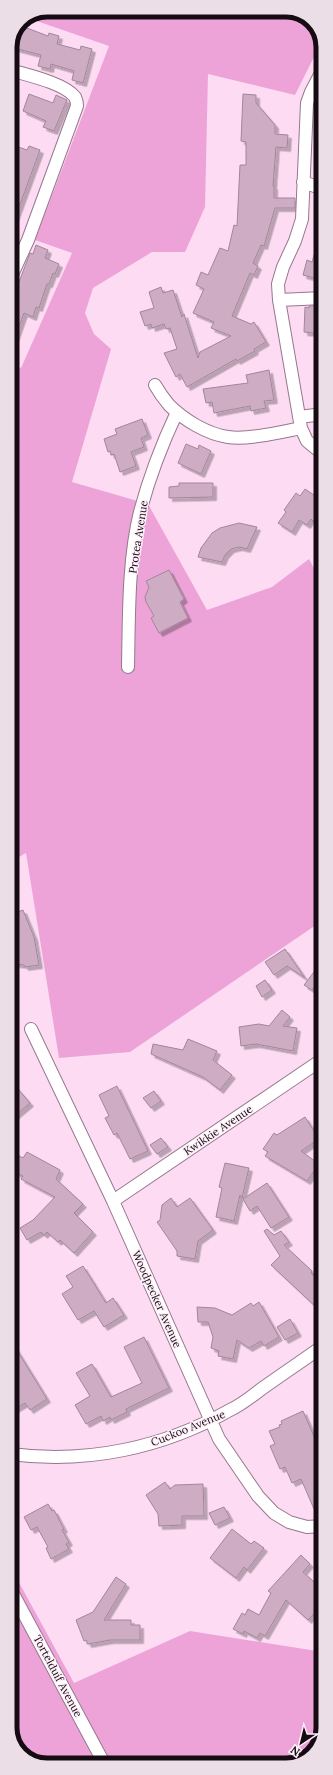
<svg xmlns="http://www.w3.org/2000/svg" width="333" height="1775" font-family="Lora,serif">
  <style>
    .green { fill: #eda3d8 }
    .building { fill: #ceadc4; stroke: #a3859a; filter: url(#shadow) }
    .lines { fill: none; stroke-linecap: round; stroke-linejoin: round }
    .street-casing { stroke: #96788d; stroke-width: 14 }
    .street { stroke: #fff; stroke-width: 12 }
    .labels { text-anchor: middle; stroke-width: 3; stroke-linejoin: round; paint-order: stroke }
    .street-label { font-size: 11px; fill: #160b13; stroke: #fef0f9 }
    .rim { fill: none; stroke: #160b13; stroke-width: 5 }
  </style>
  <defs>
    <filter id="shadow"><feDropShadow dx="3.5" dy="3.5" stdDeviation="0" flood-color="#0004"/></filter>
  </defs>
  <rect width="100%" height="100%" fill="#fddcf3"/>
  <path class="green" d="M47 10H291L312 21 322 41 295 95 208 74 205 207 185 252H152L93 288 85 313 94 334 111 349 72 482 148 504 207 610 272 587 309 559 323 585V913L316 925 130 1052 59 1058 26 853 10 862V364L21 368 72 253 35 240 109 46 28 18Z
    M10 1566 74 1683 190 1631 323 1652V1728L314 1753 291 1765H42L21 1754 10 1733Z"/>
  <path class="building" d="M19 25 48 36 49 33 59 36 57 44 80 50 81 46 92 49 83 83 72 80 74 71 51 64 50 69 38 66 41 55 10 47Z
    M29 94 53 103 56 95 67 100 54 131 43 127 46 121 23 111Z
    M243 94 256 95V103L275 125V134L288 135 287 148 276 147 273 186H274V198H295V208H275L264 246 261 245 253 263 258 266 254 275 250 273 232 316 251 324 254 322 266 342 254 349 255 351 237 361 236 359 187 387 180 374 176 377 164 353 177 349 170 328 166 329 164 324 152 328 151 324 145 326 140 312 154 308 149 292 161 287 163 293 173 290 182 317 184 314 198 358 200 352 231 336 211 328 214 322 193 313 204 289 196 285 201 272 208 275 220 248 228 251 234 225 237 226 240 165H246V142L241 141Z
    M10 144 27 150 29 146 40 150 11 229 10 228V197L17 178 10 175Z
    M320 235H323V274L321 280 303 275 307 260 312 262Z
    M36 245 48 250 45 258 59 264 55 274 53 273 49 284H47L39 308 36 307 33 317 24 313 12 347H10V298L12 292 14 293 18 281 19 282 30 253 33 254Z
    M309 306H320V310L323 311V334L304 332 305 307 309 308Z
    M269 370 274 400 264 401 266 408 251 411 250 406 214 413 212 402 206 403 203 389 248 383 246 375Z
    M142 419 148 435 141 438 144 447 131 452 136 466 120 472 114 454 111 455 110 451 108 452 104 439 117 434 115 429Z
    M186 444 198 449 199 445 211 451 201 474 178 463Z
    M179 483H213V497L169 498V487L179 486Z
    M305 489 323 501V531L311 519 307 525 299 520 292 532 278 523 286 512 284 510 296 493 300 496Z
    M239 523 257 527 247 549 239 547 231 549 225 555 222 562 198 557 201 548 212 533 220 528Z
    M169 570 184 599 180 602 188 618 159 633 151 618 154 616 146 602 145 597 149 587 146 581Z
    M23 910 34 937 39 965 25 967 24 965 10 963V915Z
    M285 949 305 978 287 966 274 975 265 962Z
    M323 960V976L312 990 304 985Z
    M265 980 272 990 262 997 256 986Z
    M282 1010 290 1017 283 1026 297 1028 293 1051 256 1044 241 1046 239 1027 259 1024 269 1026Z
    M188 1039 217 1051 213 1060 232 1075 220 1090 203 1077 151 1054 153 1044 183 1050Z
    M10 1080 30 1103 10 1120Z
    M117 1086 148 1151 130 1159 117 1133 114 1135 105 1118 109 1116 99 1095Z
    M154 1091 161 1101 151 1108 143 1098Z
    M305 1117 319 1139 301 1151 319 1164 307 1181 265 1156 268 1152 263 1149 274 1133 277 1135Z
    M161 1138 168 1147 157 1154 150 1145Z
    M10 1151 23 1158 27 1152 60 1170 56 1179 83 1204 74 1213 93 1232 74 1253 60 1240 58 1242 47 1232 44 1235 41 1232 27 1240 20 1228 33 1220 55 1197 21 1179 23 1176 10 1170Z
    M225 1163 249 1168 242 1198 240 1195 234 1221 216 1217 222 1188 219 1187Z
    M267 1183 289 1217 271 1228 257 1206 250 1211 243 1199Z
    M171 1198 177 1207 190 1198 213 1230 198 1241 195 1259 177 1256V1251L157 1222 160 1220 162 1205Z
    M267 1229 274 1235 281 1231 289 1242 284 1245 312 1271 311 1273 323 1285V1301L317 1308 271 1265 280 1256 264 1231Z
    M83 1266 106 1303 113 1298 124 1315 104 1327 94 1311 78 1320 62 1294 73 1287 66 1276Z
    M259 1302 279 1337 264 1346 261 1341 249 1348 237 1340 233 1359 218 1356 219 1351 211 1348 213 1337 208 1322H198L197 1307 215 1308 232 1315 251 1303 253 1306Z
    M290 1319 298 1333 285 1340 277 1327Z
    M144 1337 169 1388 126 1409 127 1412 111 1420 110 1417 103 1421 101 1416 86 1424 75 1405 90 1396 76 1373 92 1364 111 1397 142 1383 124 1347Z
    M10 1339 47 1399 30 1410 25 1403 10 1412Z
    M303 1411 323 1457V1505L314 1509 301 1479 292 1483 285 1467 280 1469 270 1446 275 1444 269 1431 280 1427 279 1425 282 1424 281 1421Z
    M165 1482 170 1489 175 1485 203 1484 204 1516H182V1525L159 1526 158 1514 146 1495Z
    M48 1504 52 1511 54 1510 64 1529 62 1530 69 1542 66 1544 69 1549 51 1559 46 1548 48 1547 37 1527 31 1530 24 1517Z
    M224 1507 230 1518 215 1525 209 1513Z
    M232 1529 251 1544 254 1541 264 1548 247 1570 244 1567 236 1578 210 1558Z
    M301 1555 310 1564 303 1572 323 1590V1604L308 1620 286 1600 265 1636 260 1633 257 1638 244 1631 243 1634 233 1629 242 1613 245 1615 248 1609 259 1615 271 1593 268 1591Z
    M116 1577 126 1584 104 1620H131V1625H140V1640H110L88 1644 86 1640 84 1641 76 1620 93 1612Z"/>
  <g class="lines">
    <defs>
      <path id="street" d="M323 69 311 92 307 103 302 219 295 241 283 267 278 284 279 300 301 428 307 441 323 454
        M10 70C27 75 64 83 75 97 76 99 77 103 77 106L28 240 10 279
        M311 92 323 97
        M303 182 323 189
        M279 300 323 298
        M155 385C159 392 164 399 169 405 184 420 207 434 228 437 248 440 281 432 301 428
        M299 417 323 414
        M128 667C129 618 128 560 140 512 149 478 162 444 177 412
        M31 1029 113 1201 219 1439 258 1496 274 1513 289 1522 307 1527 323 1526
        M113 1201 323 1059
        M10 1454C87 1464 163 1448 230 1410 241 1405 251 1397 260 1390 281 1375 302 1361 323 1346
        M10 1588 105 1765"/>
    </defs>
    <use href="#street" class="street-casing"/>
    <use href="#street" class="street"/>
  </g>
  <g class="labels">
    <g class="street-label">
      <text transform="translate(138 537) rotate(-81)" y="4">Protea Avenue</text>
      <text transform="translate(218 1130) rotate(-34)" y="4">Kwikkie Avenue</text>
      <text transform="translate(157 1299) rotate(66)" y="4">Woodpecker Avenue</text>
      <text transform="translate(188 1428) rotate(-22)" y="4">Cuckoo Avenue</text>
      <text transform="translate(58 1676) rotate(62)" y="4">Tortelduif Avenue</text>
    </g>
  </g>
  <path d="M0 0H333V1775H0ZM47 17H286A30 30 0 0 1 316 47V1728A30 30 0 0 1 286 1758H47A30 30 0 0 1 17 1728V47A30 30 0 0 1 47 17Z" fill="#ebdee7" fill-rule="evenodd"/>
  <path class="rim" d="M47 17H286A30 30 0 0 1 316 47V1728A30 30 0 0 1 286 1758H47A30 30 0 0 1 17 1728V47A30 30 0 0 1 47 17Z"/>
  <g transform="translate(301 1743) rotate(215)" stroke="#fef0f9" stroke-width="3" paint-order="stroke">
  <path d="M0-3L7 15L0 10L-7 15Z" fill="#160b13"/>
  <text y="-6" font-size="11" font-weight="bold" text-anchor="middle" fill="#160b13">N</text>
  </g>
</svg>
